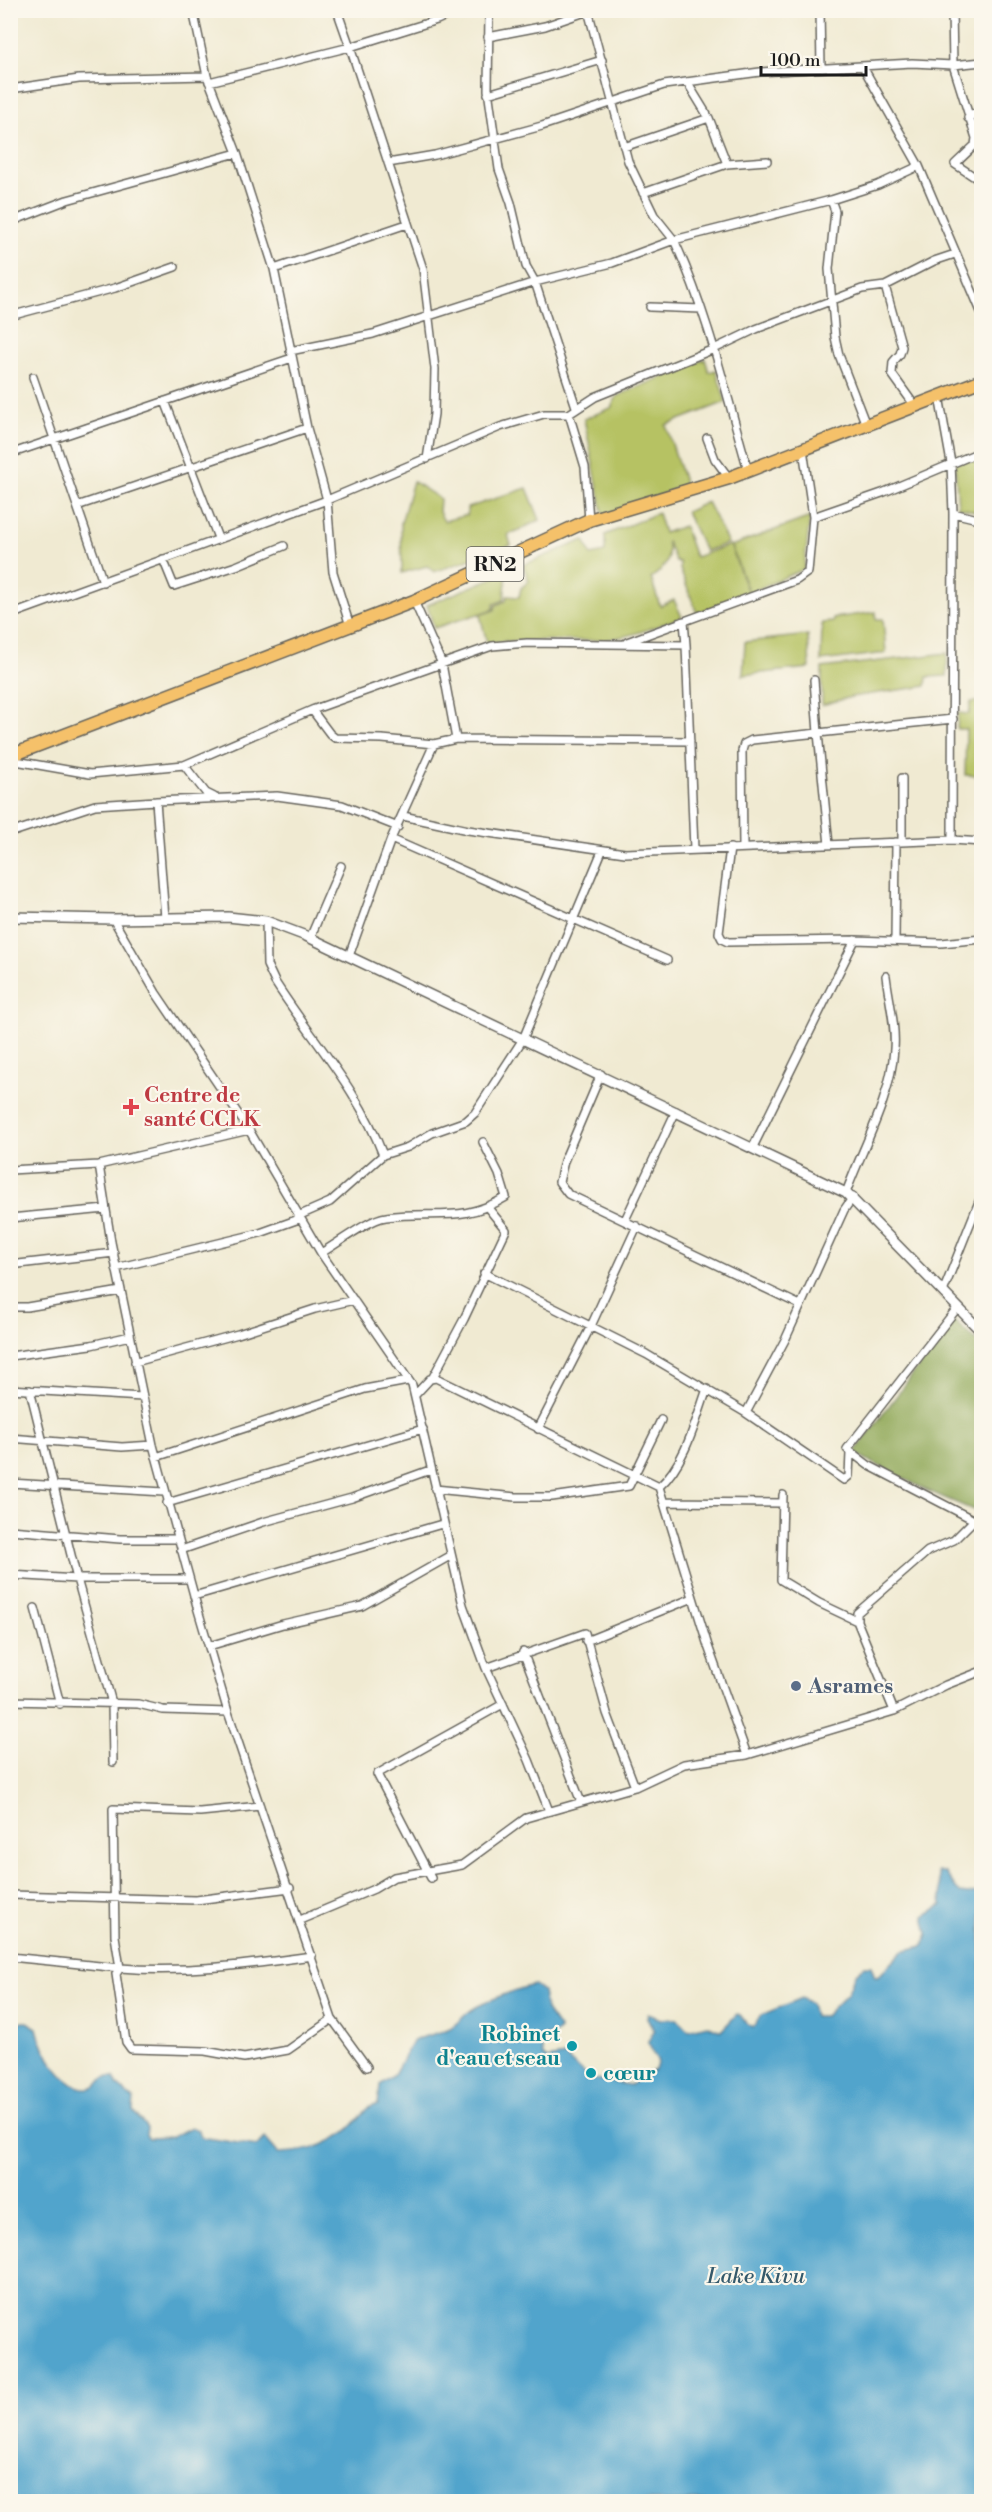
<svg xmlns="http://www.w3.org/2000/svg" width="992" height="2512" font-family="'Libre Bodoni',serif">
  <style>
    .green { fill: #b6c263; stroke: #696f40; stroke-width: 1.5 }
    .forest { fill: #90a859; stroke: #56623a; stroke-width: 1.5 }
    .water { fill: #51a4cc; stroke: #366074; stroke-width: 1.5 }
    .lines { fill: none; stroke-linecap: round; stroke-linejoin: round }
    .minor-casing { stroke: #66645c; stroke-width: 10 }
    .tertiary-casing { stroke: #66645c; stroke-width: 12 }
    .trunk-casing { stroke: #66645c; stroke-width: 15 }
    .minor { stroke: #fff; stroke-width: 7 }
    .tertiary { stroke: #fff; stroke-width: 9 }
    .trunk { stroke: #f5c16b; stroke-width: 12 }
    .health-dot { fill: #e0444e; stroke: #fbf7ec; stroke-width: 2 }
    .service-dot { fill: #5c6f8a; stroke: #fbf7ec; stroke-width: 2 }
    .culture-dot { fill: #0f9aa8; stroke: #fbf7ec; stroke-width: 2 }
    .labels { text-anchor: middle; stroke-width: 4.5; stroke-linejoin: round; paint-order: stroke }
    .shield { fill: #fbf7ec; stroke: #5f5e5a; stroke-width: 1.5 }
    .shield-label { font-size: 20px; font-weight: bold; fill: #1c1c1c }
    .health-label { font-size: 21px; font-weight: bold; fill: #be3a42; stroke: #fbf7ec; text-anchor: start }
    .service-label { font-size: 21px; font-weight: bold; fill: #4e5e75; stroke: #fbf7ec; text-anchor: start }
    .culture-label { font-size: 21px; font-weight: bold; fill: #0d838f; stroke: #fbf7ec; text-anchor: end }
    .water-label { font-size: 22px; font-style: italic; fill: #34596b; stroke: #fbf7ec }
  </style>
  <rect width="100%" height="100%" fill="#fbf7ec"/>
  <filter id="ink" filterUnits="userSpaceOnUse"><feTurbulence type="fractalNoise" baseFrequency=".0167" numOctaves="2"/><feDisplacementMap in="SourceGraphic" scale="12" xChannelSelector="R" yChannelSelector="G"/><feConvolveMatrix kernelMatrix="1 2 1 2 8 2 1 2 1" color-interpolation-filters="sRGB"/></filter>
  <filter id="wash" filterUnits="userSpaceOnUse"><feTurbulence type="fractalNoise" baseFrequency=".008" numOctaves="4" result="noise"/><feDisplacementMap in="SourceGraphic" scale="24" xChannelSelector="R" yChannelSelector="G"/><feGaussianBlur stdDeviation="1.35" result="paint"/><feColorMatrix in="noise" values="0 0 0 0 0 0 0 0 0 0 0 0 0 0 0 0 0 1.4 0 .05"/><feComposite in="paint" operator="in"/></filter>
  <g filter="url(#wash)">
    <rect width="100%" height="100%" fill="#f0ead2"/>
    <path class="green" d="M705 359 709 372 716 370 726 402 666 425 685 485 604 518 584 419 611 408 617 396Z
      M981 456V513L958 507 955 463Z
      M413 481 440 499 439 512 444 521 467 515V508L527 488 540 520 508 535 511 545 434 572 427 566 402 573 401 523Z
      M707 502 728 543 705 551 686 512Z
      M658 513 664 533 684 526 695 557 730 545 748 593 697 613 680 569V562H676L667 541C671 559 667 567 651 578L660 606 674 600 682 617C655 627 627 639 598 640 560 642 524 638 487 643L480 615 495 610 496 605 506 601 507 596 519 597 521 588 529 581 523 565 584 540 591 555 605 552V535Z
      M810 517 804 569 749 593 731 546Z
      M507 572 504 600 494 604V609L434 628 427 605Z
      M876 612V619H883L886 653 821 661 822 623 833 622V618Z
      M808 635 810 668 743 675 745 642Z
      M947 653V676L927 677 926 686 851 697 822 705V668Z
      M971 702H981V776L965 775 966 729H957L958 713 969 714Z"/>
    <path class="forest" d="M953 1320 981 1345 982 1501 978 1512 926 1490 854 1453Z"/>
    <path class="water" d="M938 1871 945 1873 960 1893 968 1894 981 1891V2501H11V2022H27L37 2028C41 2048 67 2099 96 2086 99 2084 101 2079 106 2077H114L118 2086 134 2099 133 2111 147 2128 146 2135 149 2138 172 2137 191 2127 198 2130 201 2137 257 2146 265 2138 278 2153C293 2152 306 2152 322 2145 331 2141 343 2135 350 2128 359 2120 366 2105 378 2105L380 2085 393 2076 412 2042C423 2035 436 2035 448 2029 457 2025 462 2017 470 2011 481 2003 521 1987 535 1985L543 1991 546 2010 560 2030 555 2034 540 2037 543 2056 548 2059 564 2056 591 2079 630 2085 655 2069 658 2062 648 2043 654 2030 647 2018 648 2014 661 2019H677L688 2030 707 2025 721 2031 737 2014 740 2015 747 2024 753 2027 761 2015 802 1998 811 2003 814 2016H825L848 1992 855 1974 864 1966H871L875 1977H878L902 1951 923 1946 928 1934 924 1916 942 1905Z"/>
  </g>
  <g filter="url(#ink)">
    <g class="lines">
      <defs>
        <path id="minor" d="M193 10 207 76 237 153 274 269 307 428 327 500 333 572 350 626
          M485 10 489 14 488 90 499 169 511 203 526 266 535 282 576 407
          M588 10 628 161 654 215 674 240 831 200 835 211 829 269 835 337 839 355 866 425
          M820 10 821 68
          M952 10 953 65 976 138 975 145 955 164 982 182
          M488 37 545 26 591 10
          M863 67 919 166 982 314
          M209 82 350 47 337 10
          M10 89 79 79 207 76
          M488 94 602 60
          M709 118 727 164
          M968 118 982 109
          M624 147 709 118 687 82
          M388 163 435 155 542 126 664 85 760 72 912 63 953 65 982 62
          M643 193 727 164 767 161
          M831 200 878 185 919 166
          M10 222 67 200 237 153
          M274 269 407 224
          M885 286 902 347 900 354 893 362 892 374 915 406
          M650 307 701 309
          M10 316 115 288 175 267
          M290 351 373 334 535 282 612 263 674 240C708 313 726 393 748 470
          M33 377 103 582
          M939 396 951 463 953 513 952 840
          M165 401 218 538
          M569 414 585 467 589 520
          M707 438 715 459 729 478
          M10 454 292 358
          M427 459 434 414 435 369 423 269 350 47 437 20 459 10
          M77 506 307 428
          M953 513 982 520
          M813 517 882 493 982 451
          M163 559 174 586 236 566 284 546
          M414 601 442 664 456 739
          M10 615 327 500 500 427 544 414H569L595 397 714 349 756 329 862 289 885 286 934 261 955 254
          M684 621 686 645
          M627 642 797 580 808 572 813 517 803 449
          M312 710 330 734 335 738 382 739 434 744 456 739 690 741
          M10 760 90 774 184 765 312 710 492 646 527 643 686 645 694 849
          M184 765 206 793 214 797
          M403 816 468 830 625 853 952 840 982 842
          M10 833 95 805 156 801
          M391 839 667 960
          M902 842V778
          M829 845 818 733 953 719
          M730 848 719 933 722 939 728 942 855 940 941 943 982 939
          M743 848 742 751 744 744 752 740 818 733 814 680
          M165 918 156 801 277 796 342 805 398 827
          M113 919 156 993 249 1130 321 1253 412 1385 463 1605 486 1668 529 1760 549 1811
          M266 921 267 965 275 982C312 1040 359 1090 383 1155
          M310 938 341 866
          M895 941 896 842
          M349 956 391 839 434 744
          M601 1074 564 1161 559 1182 568 1194 800 1305
          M753 1147 855 940
          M99 1165 111 1242 153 1445 198 1610 228 1712 332 2019 367 2067
          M10 1170 99 1165 249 1130
          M846 1193C863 1146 891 1099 894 1049 896 1025 889 1001 886 976
          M298 1216 330 1202 383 1155 408 1147 432 1133 466 1121 475 1113 523 1039 602 851
          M10 1218 106 1209
          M625 1220 676 1111
          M321 1253C337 1244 369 1219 386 1217 433 1210 462 1224 506 1197L499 1174 483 1142
          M10 1265 114 1253
          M116 1268 260 1233 299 1219
          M484 1273 646 1354 746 1413 786 1338 844 1210 853 1197
          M943 1292 982 1194
          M10 1307H27L121 1291
          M958 1307 847 1449 868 1465 974 1520
          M10 1356 91 1345 130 1336
          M135 1362 238 1334 315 1309 354 1300
          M433 1377 464 1319 506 1230 488 1208
          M10 1389 142 1397
          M416 1394 430 1379 436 1378 659 1487 708 1646 747 1755
          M746 1413 844 1480 849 1476 850 1453
          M538 1429 591 1326 637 1226
          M10 1438 122 1447 153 1445
          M156 1457 365 1389 408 1381
          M10 1483 164 1492
          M659 1487C685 1464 696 1420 707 1389
          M435 1489 516 1497H552L629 1486 661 1420
          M783 1495 781 1580 819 1603 857 1621
          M664 1502 783 1503
          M167 1503 423 1429
          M10 1530 120 1539H177
          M181 1550 263 1522 352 1498 430 1470
          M10 1575 77 1579 30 1390
          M194 1596 442 1524
          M35 1608 60 1704
          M586 1641 693 1598
          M209 1646 283 1624 362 1606 450 1556
          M523 1652 581 1802
          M486 1668 585 1633 607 1713 635 1787
          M10 1701 138 1704 163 1710 228 1712
          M894 1711 857 1621V1613L928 1551 954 1540 974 1520 982 1516
          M113 1762 112 1703 77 1579H188
          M431 1878 377 1774 503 1704
          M10 1895 196 1900 290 1888
          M300 1920 374 1889 394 1877 462 1865 526 1818 635 1787 684 1764 747 1755 894 1711 946 1685 982 1671
          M312 1956C247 1965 185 1973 120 1968L116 1974 126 2042 131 2049 205 2051 244 2058 288 2050 332 2019
          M10 1957 120 1968 115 1936 113 1809 200 1812 260 1806"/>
        <path id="tertiary" d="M10 917 113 919 228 917 266 921 306 936 846 1193 982 1332"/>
        <path id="trunk" d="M10 756 414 601 589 520 729 478 982 380"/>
      </defs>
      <use href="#minor" class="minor-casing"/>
      <use href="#tertiary" class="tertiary-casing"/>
      <use href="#trunk" class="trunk-casing"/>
      <use href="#minor" class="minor"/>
      <use href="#tertiary" class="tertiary"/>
      <use href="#trunk" class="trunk"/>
    </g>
  </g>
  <path class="health-dot" d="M128 1098h6v6h6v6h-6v6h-6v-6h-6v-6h6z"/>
  <circle class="service-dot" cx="796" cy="1686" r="6"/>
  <g class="culture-dot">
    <circle cx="572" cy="2046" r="6"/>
    <circle cx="591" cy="2073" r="6"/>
  </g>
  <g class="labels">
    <rect class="shield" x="466.5" y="547" width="57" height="34" rx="4.5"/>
    <g class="shield-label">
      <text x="495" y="571">RN2</text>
    </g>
    <g class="health-label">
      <text x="144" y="1102">Centre de<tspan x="144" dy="24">santé CCLK</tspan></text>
    </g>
    <g class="service-label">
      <text x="808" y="1693">Asrames</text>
    </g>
    <g class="culture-label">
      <text x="560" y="2041">Robinet<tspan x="560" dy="24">d'eau et seau</tspan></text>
      <text x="603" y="2080" text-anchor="start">cœur</text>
    </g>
    <g class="water-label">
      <text x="756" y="2283">Lake Kivu</text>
    </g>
  </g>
  <rect width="992" height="2512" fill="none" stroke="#fbf7ec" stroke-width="36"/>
  <path d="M761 66v9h105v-9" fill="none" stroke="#1c1c1c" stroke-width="3"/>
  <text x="770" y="66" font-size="18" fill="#1c1c1c" stroke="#fbf7ec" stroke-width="4.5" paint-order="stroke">100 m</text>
</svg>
